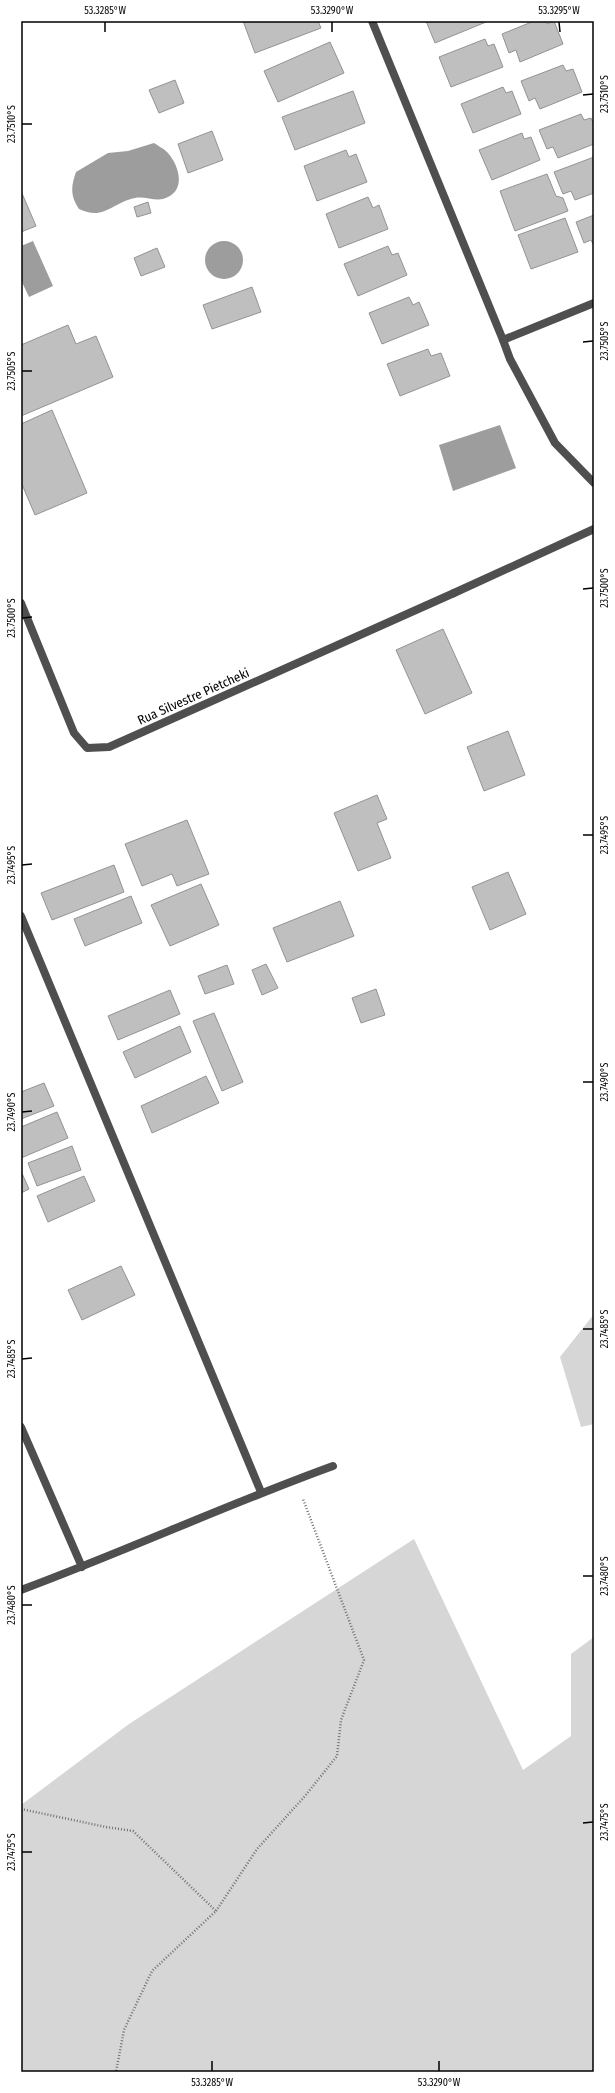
<svg xmlns="http://www.w3.org/2000/svg" width="615" height="2093" font-family="'Fira Sans Condensed',sans-serif">
  <style>
    .green { fill: #d6d6d6 }
    .water { fill: #9d9d9d }
    .building { fill: #bfbfbf; stroke: #939393 }
    .lines { fill: none; stroke-linecap: round; stroke-linejoin: round }
    .path { stroke: #717171; stroke-width: 2.5; stroke-dasharray: 1 2; stroke-linecap: butt }
    .service { stroke: #4f4f4f; stroke-width: 8 }
    .minor { stroke: #4f4f4f; stroke-width: 8 }
    .ticks { fill: none; stroke: #000; stroke-width: 1.5 }
    .labels { text-anchor: middle; stroke-width: 3; stroke-linejoin: round; paint-order: stroke }
    .street-label { font-size: 13px; fill: #000; stroke: #fff }
    .neatline { fill: none; stroke: #000; stroke-width: 1.5 }
    .ticks-label { font-size: 10px; text-anchor: middle; fill: #000 }
  </style>
  <rect width="100%" height="100%" fill="#fff"/>
  <path class="green" d="M594 1314V1424L581 1427 560 1357Z
    M414 1539 523 1770 571 1736V1654L594 1637V2072H21V1805L129 1724Z"/>
  <path class="water" d="M154 143C158 146 163 148 167 152 180 166 187 192 163 199 154 201 144 196 135 198 111 203 104 221 79 209 70 196 71 186 76 172L108 153 128 151Z
    M33 241 53 286 29 297 21 280V246Z
    M205 260a19 19 0 1 1 38 0a19 19 0 1 1-38 0Z
    M500 425 516 468 453 491 439 445Z"/>
  <path class="building" d="M243 21H318L321 28 255 53Z
    M426 21H485L486 22 435 43Z
    M534 21H546L547 24 554 21 563 44 520 62 516 50 509 53 502 34Z
    M485 39 488 46 494 44 503 67 451 87 439 57Z
    M330 42 344 73 278 102 264 71Z
    M563 65 566 71 573 69 582 92 540 109 535 98 529 101 521 81Z
    M175 80 184 103 159 113 149 90Z
    M503 87 506 93 512 91 521 114 473 133 461 104Z
    M353 91 365 123 295 150 282 117Z
    M581 114 584 120 591 118 594 125V144L558 158 553 147 547 149 539 130Z
    M212 131 223 160 188 173 178 144Z
    M522 133 524 139 531 137 540 160 492 180 479 150Z
    M346 150 349 157 356 154 367 182 317 201 304 166Z
    M594 157V193L575 200 571 191 563 194 554 172Z
    M547 174 556 196 563 198 568 211 515 231 500 191Z
    M21 191 36 226 21 232Z
    M368 197 373 208 379 205 388 229 339 248 326 214Z
    M148 202 151 213 137 217 134 207Z
    M594 215V246L591 240 584 243 576 222Z
    M565 218 578 252 531 269 518 235Z
    M388 246 392 255 398 253 407 275 358 296 344 264Z
    M157 248 165 267 141 276 134 258Z
    M252 287 261 312 212 329 203 305Z
    M409 297 413 305 419 302 429 325 382 344 369 313Z
    M68 325 76 344 96 336 113 377 21 416V345Z
    M428 349 431 356 441 353 450 376 400 396 387 364Z
    M52 410 87 493 35 515 21 482V424Z
    M443 629 472 693 425 714 396 650Z
    M508 731 525 775 484 791 467 747Z
    M377 795 387 819 377 823 391 858 358 871 334 813Z
    M187 820 209 874 177 886 172 874 142 886 125 844Z
    M114 865 124 892 52 920 41 893Z
    M508 872 526 914 490 930 472 887Z
    M201 884 219 925 170 946 151 905Z
    M131 896 142 923 85 946 74 919Z
    M340 901 354 936 287 962 273 928Z
    M266 964 278 988 262 995 252 970Z
    M227 965 234 984 205 994 198 976Z
    M376 989 385 1015 361 1023 352 998Z
    M170 990 180 1014 118 1040 108 1016Z
    M214 1013 243 1082 222 1091 193 1021Z
    M180 1026 191 1052 135 1078 123 1052Z
    M206 1076 219 1103 152 1133 141 1106Z
    M44 1083 54 1106 21 1119V1092Z
    M57 1112 68 1138 21 1158V1127Z
    M72 1146 81 1170 37 1186 28 1163Z
    M21 1171 29 1189 21 1193Z
    M84 1176 95 1201 48 1222 37 1196Z
    M121 1266 135 1295 82 1320 68 1290Z"/>
  <g class="lines">
    <path class="path" d="M21 1809 106 1827 133 1831 216 1911 152 1971 124 2030 116 2072
      M216 1911 257 1849 305 1796 337 1756 341 1720 364 1660 303 1499"/>
    <path class="service" d="M503 340 510 359 555 443 594 483
      M454 593 594 529"/>
    <path class="minor" d="M372 21 503 340 594 303
      M21 603 74 733 87 748 109 747 454 593
      M21 916 261 1492
      M21 1427 82 1567
      M21 1590C126 1551 228 1504 333 1466"/>
  </g>
  <path class="ticks" d="M105 22V32M332 22V32M559 22 560 32M583 95 593 94M22 124H32M583 342 593 341M22 371H32M583 589 593 588M22 618 32 617M583 835H593M22 865 32 864M583 1082H593M22 1112 32 1111M583 1329H593M22 1359 32 1358M583 1576H593M22 1605H32M583 1823 593 1822M22 1852H32M212 2061V2071M439 2061V2071"/>
  <g class="labels">
    <g class="street-label">
      <text transform="translate(193 696) rotate(-24)" y="5">Rua Silvestre Pietcheki</text>
    </g>
  </g>
  <rect width="615" height="2093" fill="none" stroke="#ffffff" stroke-width="44"/>
  <rect x="22" y="22" width="571" height="2049" class="neatline"/>
  <g class="ticks-label">
    <text x="105" y="14">53.3285°W</text>
    <text x="332" y="14">53.3290°W</text>
    <text x="559" y="14">53.3295°W</text>
    <text transform="translate(604 94) rotate(-90)" y="4">23.7510°S</text>
    <text transform="translate(11 124) rotate(-90)" y="4">23.7510°S</text>
    <text transform="translate(604 341) rotate(-90)" y="4">23.7505°S</text>
    <text transform="translate(11 371) rotate(-90)" y="4">23.7505°S</text>
    <text transform="translate(604 588) rotate(-90)" y="4">23.7500°S</text>
    <text transform="translate(11 618) rotate(-90)" y="4">23.7500°S</text>
    <text transform="translate(604 835) rotate(-90)" y="4">23.7495°S</text>
    <text transform="translate(11 865) rotate(-90)" y="4">23.7495°S</text>
    <text transform="translate(604 1082) rotate(-90)" y="4">23.7490°S</text>
    <text transform="translate(11 1112) rotate(-90)" y="4">23.7490°S</text>
    <text transform="translate(604 1329) rotate(-90)" y="4">23.7485°S</text>
    <text transform="translate(11 1359) rotate(-90)" y="4">23.7485°S</text>
    <text transform="translate(604 1576) rotate(-90)" y="4">23.7480°S</text>
    <text transform="translate(11 1605) rotate(-90)" y="4">23.7480°S</text>
    <text transform="translate(604 1822) rotate(-90)" y="4">23.7475°S</text>
    <text transform="translate(11 1852) rotate(-90)" y="4">23.7475°S</text>
    <text x="212" y="2086">53.3285°W</text>
    <text x="439" y="2086">53.3290°W</text>
  </g>
</svg>
